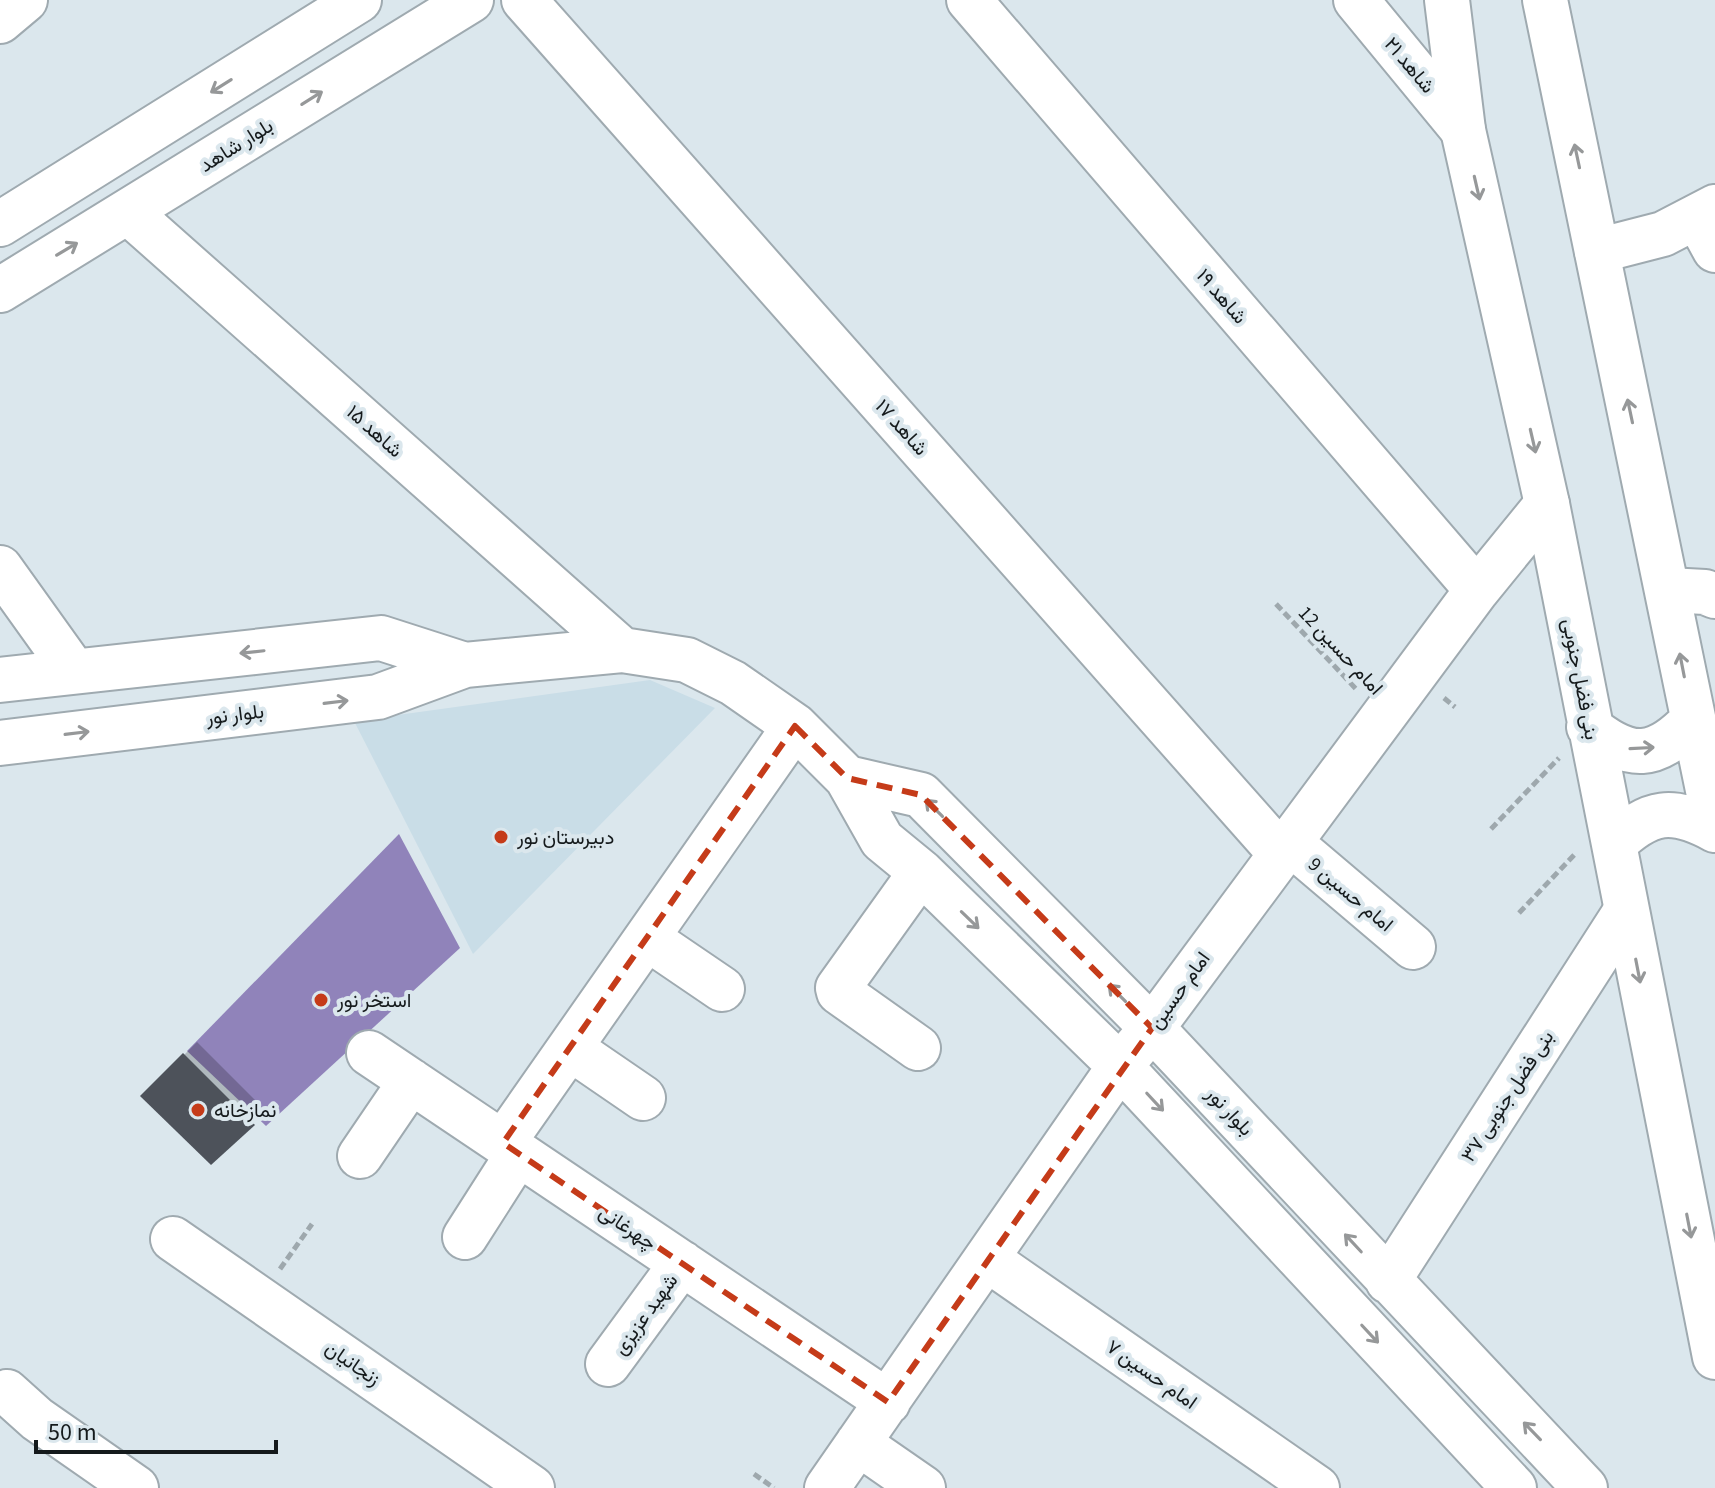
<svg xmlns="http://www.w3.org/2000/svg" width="1715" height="1488" font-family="'Source Sans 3',Vazirmatn,sans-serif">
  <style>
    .built { fill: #c9dde7 }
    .water { fill: #9083ba }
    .shadow { fill: #0003 }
    .building { fill: #4d525a }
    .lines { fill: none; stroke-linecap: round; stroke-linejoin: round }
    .minor-casing { stroke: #9faab0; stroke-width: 48 }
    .major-casing { stroke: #9faab0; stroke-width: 48 }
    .path { stroke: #9ea8ad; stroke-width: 5; stroke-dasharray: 8 4; stroke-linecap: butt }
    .minor { stroke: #fff; stroke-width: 44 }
    .major { stroke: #fff; stroke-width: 44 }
    .oneway { stroke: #969899 }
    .marked { fill: none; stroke: #c53b19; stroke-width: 6; stroke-dasharray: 16 10; stroke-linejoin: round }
    .poi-dot { fill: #c53b19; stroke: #dbe7ed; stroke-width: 3 }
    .labels { text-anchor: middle; stroke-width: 8; stroke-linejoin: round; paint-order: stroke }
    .street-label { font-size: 20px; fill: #151a1c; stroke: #dbe7ed }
    .poi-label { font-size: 20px; fill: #151a1c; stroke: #dbe7ed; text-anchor: start }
  </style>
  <rect width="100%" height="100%" fill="#dbe7ed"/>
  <path class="built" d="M650 680 715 708 473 954 354 721Z"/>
  <path class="water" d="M399 834 460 948 266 1126 187 1051Z"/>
  <path class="shadow" d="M197 1042 266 1111 211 1163 143 1096Z"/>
  <path class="building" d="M183 1053 255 1125 211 1165 140 1096Z"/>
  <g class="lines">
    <defs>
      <path id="minor" d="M524 0 1280 853
        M969 0 1477 590
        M1356 0 1463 130
        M128 212 622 650
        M1697 217 1715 250
        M1597 251 1663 234 1715 207
        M0 568 73 670
        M1668 590 1705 592 1715 596
        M0 680 381 638 465 665
        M0 743 378 697 465 665 622 650 687 660 733 683 795 726 847 778 882 840 921 872 1120 1066 1514 1488
        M847 778 921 795 1152 1028 1585 1488
        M1288 841 1413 947
        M647 938 722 989
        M570 1048 643 1098
        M918 1048 839 992 838 988 921 872
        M369 1053 888 1402
        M503 1143 795 726
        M360 1156 411 1081
        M465 1237 518 1154
        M173 1239 532 1488
        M987 1259 1317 1488
        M1388 1281 1626 911
        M608 1364 682 1263
        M7 1392 37 1419 136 1488
        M858 1443 923 1488
        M827 1488 1120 1066 1152 1028 1477 590 1547 504"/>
      <path id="major" d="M1447 0 1463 130 1547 504 1715 1357
        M1545 0 1715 824
        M0 21 25 0
        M0 224 359 0
        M0 290 471 0
        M1589 727C1631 761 1655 759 1692 721
        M1615 843C1650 810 1672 807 1715 830"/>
    </defs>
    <use href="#minor" class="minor-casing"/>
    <use href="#major" class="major-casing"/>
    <path class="path" d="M1276 604 1357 690
      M1444 698 1455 707
      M1491 829 1559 758
      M1519 913 1576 853
      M280 1269 312 1224
      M754 1474 774 1488"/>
    <use href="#minor" class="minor"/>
    <use href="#major" class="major"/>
  </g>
  <defs><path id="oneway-shaft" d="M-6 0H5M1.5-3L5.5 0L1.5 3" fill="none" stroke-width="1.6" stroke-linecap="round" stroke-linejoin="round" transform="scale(2)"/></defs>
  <g class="oneway">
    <use href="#oneway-shaft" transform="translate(221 86) rotate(148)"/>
    <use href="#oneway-shaft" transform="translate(312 98) rotate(-32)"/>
    <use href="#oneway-shaft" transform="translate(1577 156) rotate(-102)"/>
    <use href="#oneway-shaft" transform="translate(1477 188) rotate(77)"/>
    <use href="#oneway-shaft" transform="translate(67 249) rotate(-31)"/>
    <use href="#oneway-shaft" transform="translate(1630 411) rotate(-102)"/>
    <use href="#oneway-shaft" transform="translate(1533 441) rotate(77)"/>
    <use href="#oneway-shaft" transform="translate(252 652) rotate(174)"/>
    <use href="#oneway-shaft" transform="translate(1682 665) rotate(-101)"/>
    <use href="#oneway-shaft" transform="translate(336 702) rotate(-7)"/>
    <use href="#oneway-shaft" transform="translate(77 733) rotate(-7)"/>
    <use href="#oneway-shaft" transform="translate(1642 748) rotate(-3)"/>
    <use href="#oneway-shaft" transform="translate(934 808) rotate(-135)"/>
    <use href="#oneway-shaft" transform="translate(970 920) rotate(44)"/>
    <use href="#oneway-shaft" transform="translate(1638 971) rotate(79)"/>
    <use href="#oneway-shaft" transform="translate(1117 993) rotate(-135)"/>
    <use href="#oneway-shaft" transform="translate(1155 1102) rotate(47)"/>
    <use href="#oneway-shaft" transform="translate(1689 1226) rotate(79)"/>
    <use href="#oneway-shaft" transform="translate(1353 1243) rotate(-133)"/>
    <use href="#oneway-shaft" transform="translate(1370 1334) rotate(47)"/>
    <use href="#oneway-shaft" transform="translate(1532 1431) rotate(-134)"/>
  </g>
  <path class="marked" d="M795 726 847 778 921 795 1152 1028 888 1402 503 1143Z"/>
  <g class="poi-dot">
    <circle cx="501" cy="837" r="8"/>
    <circle cx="321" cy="1000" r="8"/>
    <circle cx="198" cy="1110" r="8"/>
  </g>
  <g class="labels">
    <g class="street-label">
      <text transform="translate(1410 65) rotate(50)" y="7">شاهد ۲۱</text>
      <text transform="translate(236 145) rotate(-32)" y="7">بلوار شاهد</text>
      <text transform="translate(1222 296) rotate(49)" y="7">شاهد ۱۹</text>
      <text transform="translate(902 427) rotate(48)" y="7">شاهد ۱۷</text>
      <text transform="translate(375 431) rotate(42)" y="7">شاهد ۱۵</text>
      <text transform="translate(1341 650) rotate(47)" y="7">امام حسین 12</text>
      <text transform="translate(1581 679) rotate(79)" y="7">بنی فضل جنوبی</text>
      <text transform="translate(235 714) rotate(-7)" y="7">بلوار نور</text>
      <text transform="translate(1351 894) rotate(40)" y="7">امام حسین 9</text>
      <text transform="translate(1179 990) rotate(-54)" y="7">امام حسین</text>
      <text transform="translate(1507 1096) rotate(-57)" y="7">بنی فضل جنوبی ۳۷</text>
      <text transform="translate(1230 1111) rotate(47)" y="7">بلوار نور</text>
      <text transform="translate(628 1227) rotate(34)" y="7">چهرغانی</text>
      <text transform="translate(645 1314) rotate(-54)" y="7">شهید عزیزی</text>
      <text transform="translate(353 1363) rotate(35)" y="7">زنجانیان</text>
      <text transform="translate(1152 1374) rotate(35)" y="7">امام حسین ۷</text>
    </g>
    <g class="poi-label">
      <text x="517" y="844">دبیرستان نور</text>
      <text x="337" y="1007">استخر نور</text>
      <text x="214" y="1117">نمازخانه</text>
    </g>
  </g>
  <path d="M36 1440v12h240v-12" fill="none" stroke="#151a1c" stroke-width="4"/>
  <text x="48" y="1440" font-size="24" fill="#151a1c" stroke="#dbe7ed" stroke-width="6" paint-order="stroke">50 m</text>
</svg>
